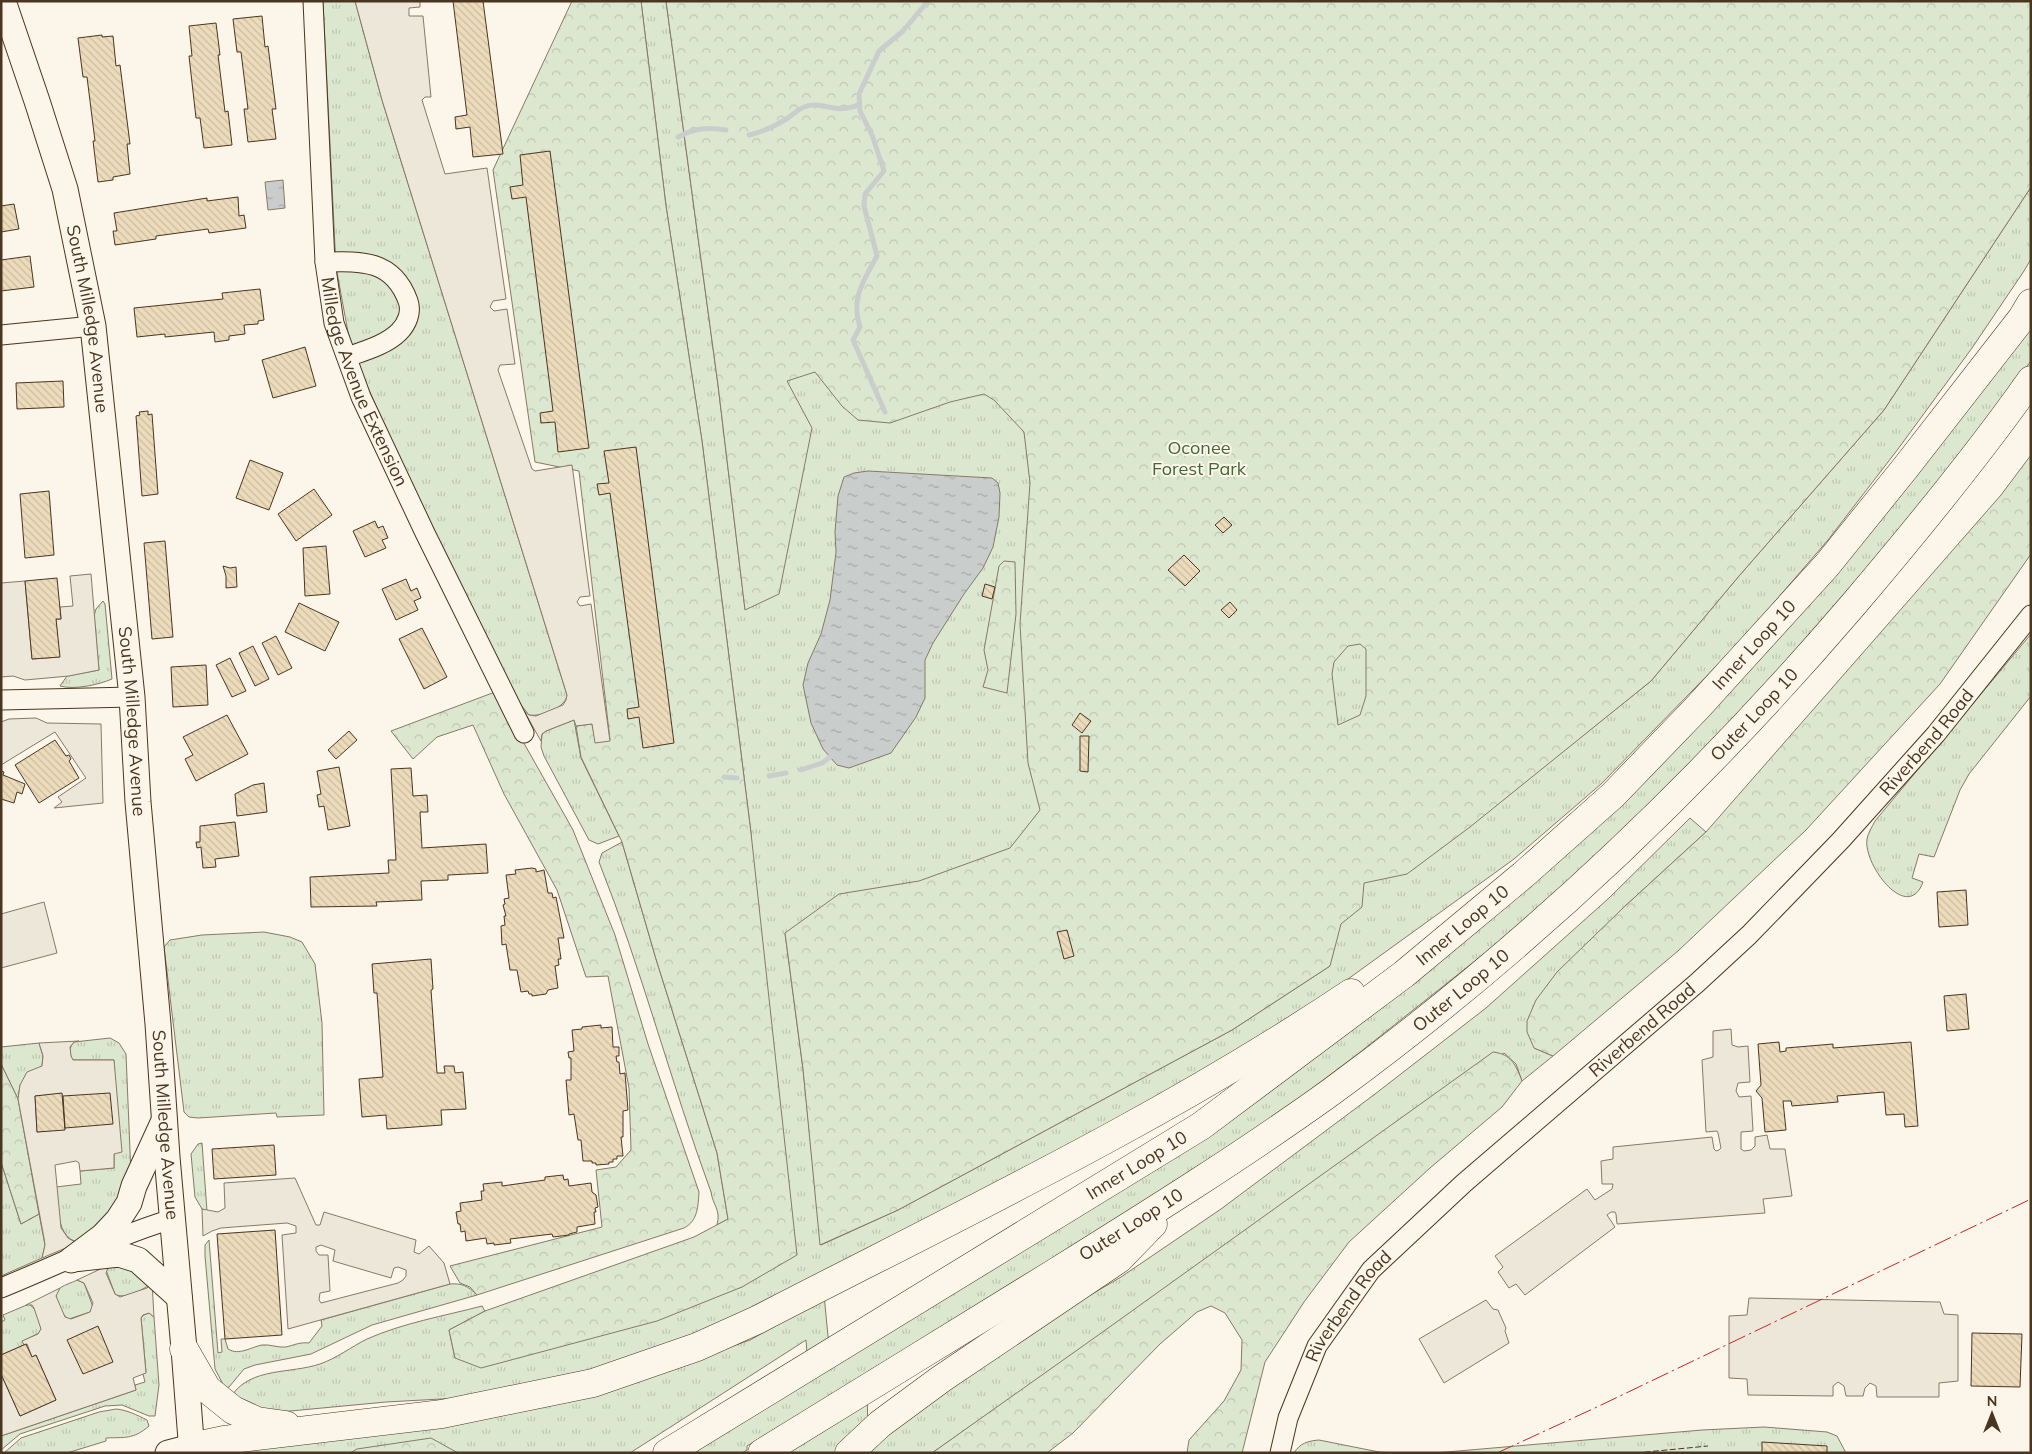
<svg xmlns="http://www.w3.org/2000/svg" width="2032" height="1454" font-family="Mulish,sans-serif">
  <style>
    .grass { fill: url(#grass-tufts); stroke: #887966; fill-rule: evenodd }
    .forest { fill: url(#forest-crowns); stroke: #887966; fill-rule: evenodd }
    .parking { fill: #ede7d9; stroke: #887966; fill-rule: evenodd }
    .water { fill: url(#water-ripples); stroke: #887966 }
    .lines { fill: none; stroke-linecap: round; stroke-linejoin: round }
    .stream { stroke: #c9cecd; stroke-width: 5 }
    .building { fill: url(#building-back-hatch); stroke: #4a3520 }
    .minor-casing { stroke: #4a3520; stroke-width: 21 }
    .major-casing { stroke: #4a3520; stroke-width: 27 }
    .highway-casing { stroke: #4a3520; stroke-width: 29 }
    .minor { stroke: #fbf6e9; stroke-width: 19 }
    .major { stroke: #fbf6e9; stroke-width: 25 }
    .highway { stroke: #fbf6e9; stroke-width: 28 }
    .fence { stroke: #4a3520; stroke-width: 1; stroke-dasharray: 6 2.5; stroke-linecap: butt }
    .power { stroke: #c62828; stroke-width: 1; stroke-dasharray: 18 4 2.5 4; stroke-linecap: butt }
    .labels { text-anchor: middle; stroke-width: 4; stroke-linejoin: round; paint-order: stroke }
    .street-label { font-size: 18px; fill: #4a3520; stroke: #fbf6e9 }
    .park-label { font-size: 18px; fill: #436837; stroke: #fbf6e9 }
  </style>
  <defs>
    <pattern id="grass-tufts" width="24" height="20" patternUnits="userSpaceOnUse" patternTransform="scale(1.25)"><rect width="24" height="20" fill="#dce7d0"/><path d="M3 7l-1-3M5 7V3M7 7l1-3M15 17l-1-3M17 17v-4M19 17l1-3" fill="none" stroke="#bec7b2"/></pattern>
    <pattern id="forest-crowns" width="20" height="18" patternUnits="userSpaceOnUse" patternTransform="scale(1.25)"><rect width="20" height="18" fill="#dce7d0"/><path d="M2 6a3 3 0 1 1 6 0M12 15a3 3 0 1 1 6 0" fill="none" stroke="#bec7b2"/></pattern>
    <pattern id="water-ripples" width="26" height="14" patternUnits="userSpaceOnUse" patternTransform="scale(1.25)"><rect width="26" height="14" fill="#c9cecd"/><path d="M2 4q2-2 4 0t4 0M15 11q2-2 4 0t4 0" fill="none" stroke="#a5a8a6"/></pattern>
    <pattern id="building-back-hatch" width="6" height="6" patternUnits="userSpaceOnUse" patternTransform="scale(1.25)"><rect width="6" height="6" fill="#ecdcbc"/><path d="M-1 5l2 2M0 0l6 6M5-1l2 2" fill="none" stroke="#ccbda1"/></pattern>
  </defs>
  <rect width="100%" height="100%" fill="#fbf6e9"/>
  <path class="grass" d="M323 1H355L382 100 567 695C566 708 540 717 529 715L514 696 472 613 386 429 362 374 348 332 336 267Z
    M641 1H666L718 385 745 609 758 603 681 1H2031L1490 810 1651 681 1739 576 1884 410 2031 187V259L2024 271 1972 348 1898 449 1828 540 1739 643 1601 784 1514 859 1330 992 1213 1068 822 1274 831 1367 1108 1198 1692 731 1770 648 1875 527 2031 317V361L1896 538 1808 639 1700 755 1610 844 1514 930 1359 1053 1261 1127 1035 1271 867 1372 868 1450 898 1423 1046 1321 1121 1277 1221 1209 1375 1094 1486 1008 1609 898 1690 818 1706 832 1623 908 1534 1048 1553 1056 1522 1081 1516 1064 1504 1053 932 1453H780L778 1427 747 1446V1450L742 1453H689L809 1381 806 1340 630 1453H228L637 1380 750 1340 804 1310 709 1332 571 1380 478 1397 386 1402 269 1413 232 1395C252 1367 290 1374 320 1364 337 1358 351 1347 367 1339 403 1323 444 1316 482 1306L485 1311 449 1330 455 1358 742 1287 751 833 702 441 666 206ZM785 933 1330 966 1232 1030 898 1210 821 1245 803 1069Z
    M103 601 105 604 112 679C98 685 74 690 60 686L67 676 99 670 94 616 96 609Z
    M2031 634V696L1969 774 1960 790 1934 857 1919 854 1912 878 1923 882C1908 924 1863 865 1867 839 1868 833 1872 827 1875 821Z
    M574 720 581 758 619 836 598 844 589 840 544 756 541 747 542 734 546 731Z
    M622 842 656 959 717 1153 728 1219 717 1225C721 1209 713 1206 711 1192 671 1083 642 970 599 862L602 853Z
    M264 932 290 937 302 942 315 964 322 1023 324 1115 277 1117 276 1113 198 1118 189 1117 184 1112 164 947 170 940 202 935Z
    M110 1038 119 1043 126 1054 131 1175 122 1205 78 1242C56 1238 58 1204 56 1187L81 1184 80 1171 114 1168V1060H73C69 1054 69 1047 74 1042Z
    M39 1043 43 1056 42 1066 20 1085 18 1099 1 1064V1047Z
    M202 1143 207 1211 202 1209 195 1197 191 1154 198 1144Z
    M1 1162 21 1224 39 1214 45 1245 42 1258 1 1276Z
    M209 1240 218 1353 222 1352 221 1339H225L228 1349C239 1356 251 1347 262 1345 270 1344 278 1348 286 1347 294 1345 300 1342 309 1343L322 1326 321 1320 450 1284C462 1283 468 1286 477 1295L372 1325 311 1354 255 1365 244 1369 229 1387 225 1388 215 1369 205 1256V1245Z
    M121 1260 152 1282C145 1290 123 1300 115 1294L106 1270 109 1265Z
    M77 1280 84 1283 93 1307 90 1312 69 1319C62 1316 52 1297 58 1290 62 1285 72 1283 77 1280Z
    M29 1304C37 1309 42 1323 41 1332L23 1341 24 1345 1 1355V1322L5 1320 3 1315Z
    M149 1313 154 1317 159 1385 155 1416H149L122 1405 105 1406 20 1434 1 1450V1436L136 1390 135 1385 145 1382 143 1374 146 1372 141 1318 144 1315Z
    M116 1409C127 1410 137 1415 147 1420L149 1426C133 1440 124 1437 106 1438V1441L67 1453H4L21 1438 99 1412Z
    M1764 1427 1827 1432 1837 1436 1846 1453H1435L1702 1430Z
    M1319 1440 1379 1452 1398 1453H1294C1300 1443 1308 1441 1319 1440Z"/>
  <path class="forest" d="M572 1H641L666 206 702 441 751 833 797 1255 742 1287 657 1321 481 1368 455 1358 449 1330 485 1311 694 1237 728 1219 717 1153 656 959 622 842 581 757 576 726 592 724 596 742 610 740 579 471 535 462 493 170Z
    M666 1H2031V187L1884 410 1739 576 1651 681 1470 827 1407 874 1364 883 1362 907 1341 924 1330 966 1232 1030 898 1210 820 1245 803 1069 785 933 839 894 919 881 1010 848 1040 810 1028 763 1020 624 1030 483 1024 432 994 400 984 394 950 402 890 423 858 420 842 406 815 372 787 381 812 428 779 594 745 610 718 385ZM1360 644 1366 649V696L1360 715 1338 725 1332 674 1334 662 1348 646Z
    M2031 455V554L1940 684 1806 830 1678 951 1553 1056 1534 1048 1527 1032V1021L1536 1000 1557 972 1623 908 1706 832 2001 495Z
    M1004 561 1015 562 1016 614 1007 693 983 687 988 670 984 650 999 566Z
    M495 692 573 830 615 935 648 1044 699 1192C698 1206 698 1221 684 1228L477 1295 470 1287 460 1283 450 1266 602 1227 596 1170 616 1167 631 1150 629 1088 608 976 586 977 557 890 504 794 473 725 437 737 413 759 391 731Z
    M1493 1052C1511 1054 1516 1065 1522 1081L1502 1107 1430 1168 1349 1242 1304 1302 1265 1362 1242 1453H1187L1189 1440 1224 1401 1241 1370 1242 1340 1225 1313 1211 1306 1197 1312 1160 1344 1073 1433 1047 1453H932L1097 1336Z
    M1 1064 18 1099 39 1214 21 1224 1 1162Z
    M431 1438 458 1453H350L357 1449Z"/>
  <path class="parking" d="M355 1H420V7L409 8V16H423L431 97H425L422 100 445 174 487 168 506 299 493 301 490 307 494 311 507 309 515 364 500 365 498 370 532 469 535 471 572 465 590 596 580 597 577 602 580 606 591 604 610 741 595 743 592 724 576 726 574 720 546 731 542 734 541 741 524 711 529 715 536 716 563 705 566 700 567 695 382 100Z
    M91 574 99 670 69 676 25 680 13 676 1 677V583L25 581 32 659 59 657 56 619H61L60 607 73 606 70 576Z
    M36 718 47 723 101 724 103 803 54 808 62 802 58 797 86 778 55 732 1 765V722L9 719Z
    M44 902 57 953 1 968V914Z
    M1731 1029 1732 1045 1738 1047 1748 1046 1750 1082 1738 1083 1736 1091 1739 1097 1751 1096 1753 1131 1741 1132V1149L1744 1151 1751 1150 1755 1146V1137L1767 1135 1770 1149H1785L1792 1196 1763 1199 1765 1213 1617 1224 1616 1214 1615 1212H1611L1607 1215 1615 1227 1525 1295 1516 1284 1509 1288 1498 1272 1503 1267 1495 1256 1587 1189 1595 1200 1612 1189 1613 1184H1602L1601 1161 1613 1159V1147L1712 1137 1714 1149 1716 1151 1719 1150 1721 1148 1718 1133 1717 1131 1706 1132 1702 1060 1713 1057V1031Z
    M79 1041 74 1042 70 1047 71 1056 73 1060H114L122 1152 114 1154V1168L80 1171 79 1163 76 1161 55 1165 61 1228 68 1238 75 1242H80L42 1258 45 1245 44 1238 18 1099 20 1085 27 1072 42 1066 43 1056 39 1043ZM62 1094 65 1129 37 1132 35 1096Z
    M295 1178 316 1225H320L324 1212 416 1240 414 1252 419 1254 429 1246 444 1263 450 1284 288 1329 282 1235 296 1233V1226L287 1223 221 1228 212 1231 203 1236 202 1209 218 1212 225 1208 224 1183ZM321 1245 335 1250 333 1261 391 1278 394 1268 398 1267 406 1270V1276L403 1280 398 1283 321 1303 319 1300 320 1293 330 1291 328 1255H319L316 1251V1247Z
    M109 1265 106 1273 115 1294 120 1297 147 1288 152 1282 154 1317 149 1313 143 1315 141 1318 146 1373 133 1378 136 1390 1 1436V1374L20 1416 56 1400 36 1355 32 1357 27 1344 24 1345 22 1341 38 1334 41 1329 34 1308 32 1305H26L60 1288 56 1296 65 1317 71 1319 90 1312 93 1303 84 1283 77 1280Z
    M1749 1298 1940 1302 1944 1314 1958 1315V1381L1939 1383V1397H1877L1876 1386 1870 1383 1865 1388 1863 1396H1846L1844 1386 1838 1382 1833 1386V1396L1748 1395 1747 1379 1729 1378V1316L1747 1315Z
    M1486 1300 1493 1309 1498 1310 1506 1328 1505 1331 1509 1343 1444 1383 1419 1339Z"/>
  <path class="water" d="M283 180 285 208 268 210 265 182Z
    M868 471 992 478 998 483 1000 493 999 517 993 547 983 568 964 594 933 643 925 660V698L916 717 891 753 849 768 837 765 823 749 811 723 803 685 808 663 821 634 830 600 836 552 835 532 838 496 844 477 854 473Z"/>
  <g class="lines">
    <path class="stream" d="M749 135C764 132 775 126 788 118 793 114 799 109 804 107 822 100 835 115 858 105
      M678 137C695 128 707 127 726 130
      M885 412 853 340 860 327C850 299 864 280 877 256L864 206 865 194 884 171 872 135 860 111 859 94 879 51 903 31 928 1
      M801 770 822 763 830 757
      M769 776 786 773
      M724 777 737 778"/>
  </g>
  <path class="building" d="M453 1H483L503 154 473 157 470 127 456 129 455 117 467 115Z
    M262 16 265 47 268 46 276 109H272L276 139 248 142 244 109H248L241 52H237L233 19Z
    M216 23 220 55H218L225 112 228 111 232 145 204 148 200 118H196L189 56H192L189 26Z
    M102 35V37L113 36 116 66 120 65 130 144H127L130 174 113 177V180L98 182 93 141H95L87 77H83L78 38Z
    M550 151 589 448 558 452 555 422 541 423 540 413 553 411 526 197 512 199 510 187 523 185 520 155Z
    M238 197 239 216 244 215 246 228 209 233 208 229 156 236V239L115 245 113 231H117L114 213 207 198V201Z
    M14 204 19 229 1 232V206Z
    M30 256 34 287 1 291V260Z
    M260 289 264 320 258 321V324L244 325 245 334 229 336V340L215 342 214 332 165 337V334L137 337 134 308 223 299 222 293Z
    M305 347 316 386 273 398 262 360Z
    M63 381 64 407 17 409 16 383Z
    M148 411V415L152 414 158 494 142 496 136 416 140 415 139 412Z
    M636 447 674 743 643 748 639 717 628 719 627 709 639 707 610 493 599 495 597 484 609 483 604 451Z
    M250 460 283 473 269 510 236 498Z
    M314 489 332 515 296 541 278 514Z
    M49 491 54 555 25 558 20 494Z
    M1224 517 1232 525 1223 533 1215 525Z
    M375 521 378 528 383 526 388 538 382 540 386 548 365 557 353 531Z
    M165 541 173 637 152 639 144 543Z
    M326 546 330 594 305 596 303 548Z
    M1184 555 1200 571 1185 586 1168 570Z
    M223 566 230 568 236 567 237 587 226 588V576Z
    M57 578 61 619H56L60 657 32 659 25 581Z
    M406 579 411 591 417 588 421 598 414 601 418 610 396 620 382 589Z
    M985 584 995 587 992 599 982 596Z
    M1230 602 1237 610 1229 618 1221 610Z
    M299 603 339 622 325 651 285 632Z
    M422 628 447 677 424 689 399 639Z
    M276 636 292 668 278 675 262 643Z
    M253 646 269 679 255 686 239 653Z
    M230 658 246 691 232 697 216 665Z
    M206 665 208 705 173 707 171 667Z
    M1080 713 1091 721 1082 733 1072 725Z
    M227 715 248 754 196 781 185 759 193 755 183 737Z
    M349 731 357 740 336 759 328 750Z
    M1080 736H1089L1088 772 1080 771Z
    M55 740 66 756 69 755 71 759 69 761 79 778 39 803 15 765Z
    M339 767 350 826 328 830 324 806 319 807 317 795 321 794 317 771Z
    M411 768 413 796 427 795 428 812H420L422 848 486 844 488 873 448 875V880L421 881 422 900 376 902 377 906 311 907 310 877 389 873 388 860H396L391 769Z
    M1 771 4 772 3 775 25 784 22 794 17 792 14 803 1 799Z
    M264 783 267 812 237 816 235 794 253 785Z
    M235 822 239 856 215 859 216 867 203 868 201 847 197 848 196 842H200V826Z
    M532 868 536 869V872L544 870 548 893H552L553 898 556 897 564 938H558L561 959H558L559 965 555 966 558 988 548 990 546 994 532 996V994H529L528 991 521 992 517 970H510L506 944 502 945 501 926 505 925 504 916H506L503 905 505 904 504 899 509 898 506 875 516 874 515 870Z
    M1966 890 1968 925 1939 927 1937 892Z
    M1067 930 1074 956 1064 959 1057 932Z
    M431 959 433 989 431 990 437 1073H445L444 1066H454L455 1073 463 1072 466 1109 441 1110 442 1125 387 1129 386 1115 362 1117 359 1079 383 1077 377 993H374L372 964Z
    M1966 994 1969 1029 1947 1031 1944 996Z
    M601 1025V1028L612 1027 613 1047H619V1056H616L617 1062H619L620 1074 625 1073 628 1110 623 1111V1137H621L623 1156H617V1159H613V1162H609V1164L596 1165V1163H592V1161H583L581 1140H578L574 1114 569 1115 566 1080H571V1058H569L568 1052 574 1051 572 1030 582 1029V1027Z
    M1779 1042 1780 1052 1786 1051V1048L1833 1044V1048L1911 1042 1918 1126 1905 1127 1904 1114 1886 1115 1884 1092 1837 1096 1838 1102 1792 1106 1791 1101H1783L1786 1130 1765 1132 1762 1098 1756 1091 1761 1085 1758 1044Z
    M62 1093 65 1130 37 1132 35 1096Z
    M110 1093 113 1124 65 1128 63 1096Z
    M274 1145 276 1175 214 1179 212 1149Z
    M563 1175 564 1180 568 1179 569 1186 591 1183 592 1192 596 1195 598 1207 595 1208 596 1212H594L595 1224 577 1227V1232L569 1234V1235L553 1237 552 1234 510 1239 511 1243 494 1245V1243L487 1244 486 1238 466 1241 465 1231 461 1232 460 1224H458L456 1212 461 1211 460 1203 482 1200 481 1191H484L483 1184 502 1182V1186L545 1180V1177Z
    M275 1230 282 1335 225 1339 217 1234Z
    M98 1326 113 1362 83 1374 67 1340Z
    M1972 1333 2022 1334 2020 1387 1971 1386Z
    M26 1344 32 1357 36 1355 56 1400 20 1416 1 1374V1355Z
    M1762 1442 1827 1446V1453H1762Z"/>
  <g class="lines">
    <defs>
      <g id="minor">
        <path id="s1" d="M313 1 325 262 334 323 361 397 425 533 524 733"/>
        <path d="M325 262C362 261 393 260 408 301 412 312 407 324 399 332 386 345 364 351 347 357"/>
        <path d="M1 335 93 326"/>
        <path d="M1 700 132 697"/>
        <path d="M1 1288C58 1265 113 1237 172 1219"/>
        <path id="s2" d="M1280 1453 1288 1418 1317 1346 1371 1270 1464 1183 1697 983 1749 935 1841 840 1936 734 2031 615"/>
      </g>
      <g id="major">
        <path id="s3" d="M3 1 37 101 65 189 93 326 132 697 138 802 158 1024 167 1157 184 1349 192 1453"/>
        <path d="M73 1259 119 1254 138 1260 179 1297"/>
        <path d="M71 1260 103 1236 118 1220 129 1203 134 1186 163 1123"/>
        <path d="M168 1453 191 1447"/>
      </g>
      <g id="highway">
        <path d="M184 1349 207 1389 233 1410 257 1421 286 1425"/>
        <path d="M191 1447 224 1440 442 1414 593 1383 697 1347 757 1320C958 1216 1163 1119 1351 993"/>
        <path id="s4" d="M667 1453 1201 1126 1404 974 1523 875 1613 795 1697 708 1827 565 1906 467 2022 318 2031 303"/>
        <path id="s5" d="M762 1453C860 1392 958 1333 1056 1272 1149 1214 1242 1156 1331 1092 1524 951 1698 786 1853 605 1915 532 1976 458 2031 380"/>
        <path d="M849 1453 880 1424 941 1379 1119 1259 1153 1224"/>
      </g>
    </defs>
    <use href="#minor" class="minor-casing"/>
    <use href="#major" class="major-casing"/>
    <use href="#highway" class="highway-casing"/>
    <use href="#minor" class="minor"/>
    <use href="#major" class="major"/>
    <use href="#highway" class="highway"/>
    <path class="fence" d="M1636 1453 1708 1446"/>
    <path class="power" d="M1497 1453 1597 1407 2031 1199"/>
  </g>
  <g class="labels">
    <g class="street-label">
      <text dy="6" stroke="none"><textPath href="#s3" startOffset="330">South Milledge Avenue</textPath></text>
      <text dy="6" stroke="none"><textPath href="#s1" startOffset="388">Milledge Avenue Extension</textPath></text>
      <text dy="6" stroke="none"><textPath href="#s4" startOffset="1361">Inner Loop 10</textPath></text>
      <text dy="6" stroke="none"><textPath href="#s5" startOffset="1242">Outer Loop 10</textPath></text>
      <text dy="6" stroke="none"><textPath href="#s3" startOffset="735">South Milledge Avenue</textPath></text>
      <text dy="6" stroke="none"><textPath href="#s2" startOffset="974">Riverbend Road</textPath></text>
      <text dy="6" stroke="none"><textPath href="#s4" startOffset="956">Inner Loop 10</textPath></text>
      <text dy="6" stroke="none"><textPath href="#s5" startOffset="839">Outer Loop 10</textPath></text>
      <text dy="6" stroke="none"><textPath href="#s2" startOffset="569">Riverbend Road</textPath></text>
      <text dy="6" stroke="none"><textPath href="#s3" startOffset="1140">South Milledge Avenue</textPath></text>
      <text dy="6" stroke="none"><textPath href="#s4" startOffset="551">Inner Loop 10</textPath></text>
      <text dy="6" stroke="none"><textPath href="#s5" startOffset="434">Outer Loop 10</textPath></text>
      <text dy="6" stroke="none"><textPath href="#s2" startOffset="164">Riverbend Road</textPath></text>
    </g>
    <g class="park-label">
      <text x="1199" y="454">Oconee<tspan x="1199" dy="21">Forest Park</tspan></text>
    </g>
  </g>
  <rect width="2032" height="1454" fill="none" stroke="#4a3520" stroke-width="5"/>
  <g transform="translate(1992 1414)" stroke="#fbf6e9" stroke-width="4" paint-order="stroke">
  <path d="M0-4L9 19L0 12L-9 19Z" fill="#4a3520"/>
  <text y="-8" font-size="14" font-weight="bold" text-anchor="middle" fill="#4a3520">N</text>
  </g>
</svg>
